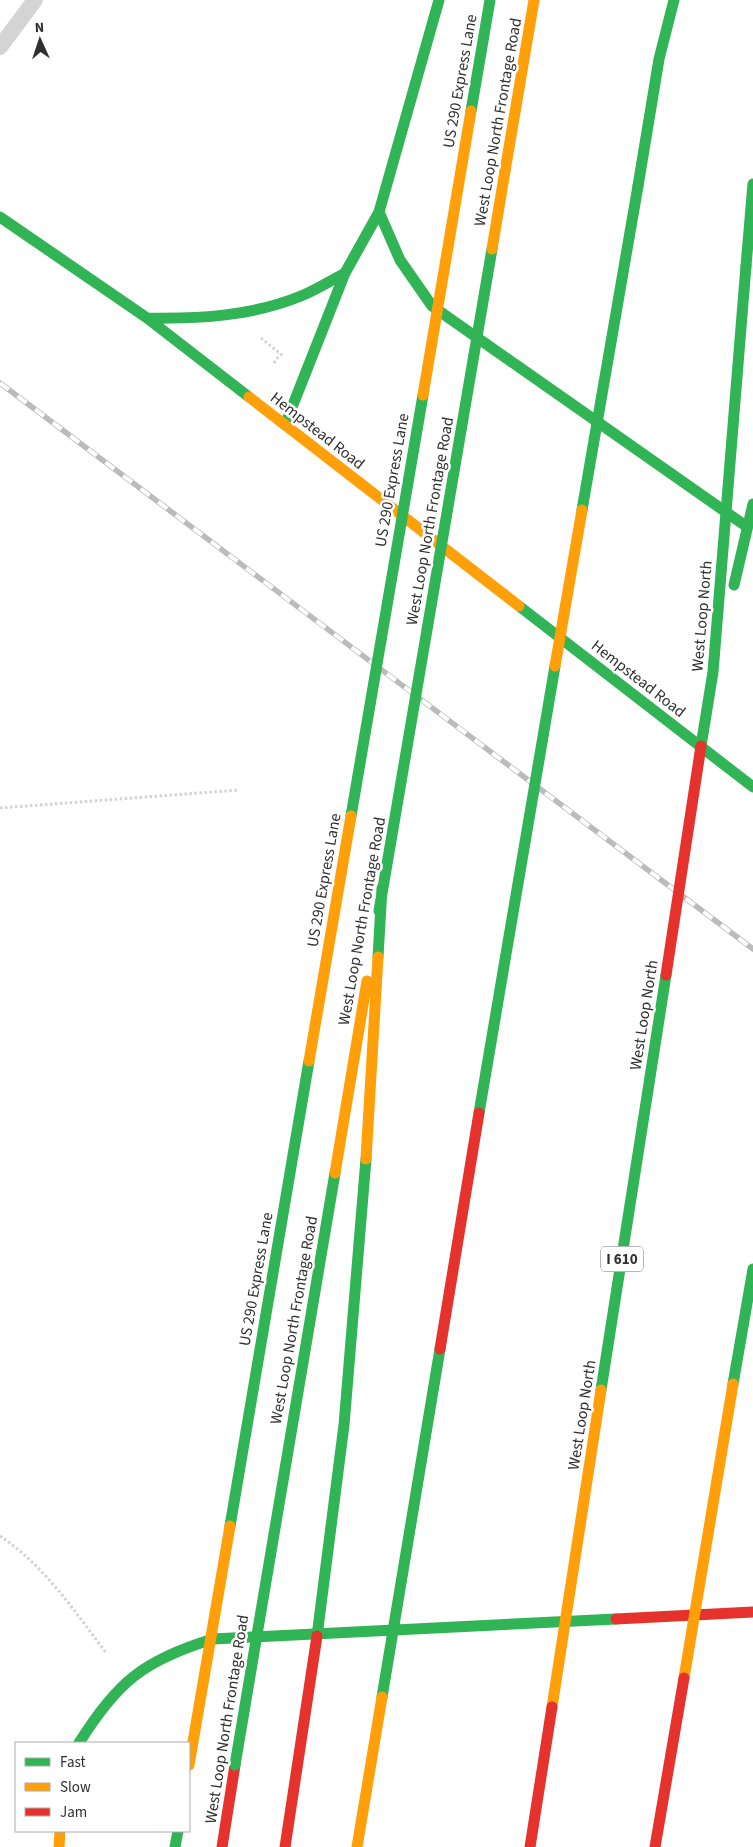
<svg xmlns="http://www.w3.org/2000/svg" width="753" height="1847" font-family="'Source Sans 3',sans-serif">
  <style>
    .lines { fill: none; stroke-linecap: round; stroke-linejoin: round }
    .path { stroke: #d3d3d3; stroke-width: 3; stroke-dasharray: 2.5 2.5; stroke-linecap: butt }
    .lane { stroke: #d4d4d4; stroke-width: 16 }
    .fast { stroke: #30b455; stroke-width: 11 }
    .slow { stroke: #ff9f0a; stroke-width: 11 }
    .jam { stroke: #e5322d; stroke-width: 11 }
    .rail-casing { stroke: #bbb; stroke-width: 5.5 }
    .rail { stroke: #fff; stroke-width: 4; stroke-dasharray: 11; stroke-linecap: butt }
    .fast-bridge { stroke: #30b455; stroke-width: 11 }
    .slow-bridge { stroke: #ff9f0a; stroke-width: 11 }
    .jam-bridge { stroke: #e5322d; stroke-width: 11 }
    .labels { text-anchor: middle; stroke-width: 5; stroke-linejoin: round; paint-order: stroke }
    .shield { fill: #fff; stroke: #6d6d6d; stroke-width: 1 }
    .shield-label { font-size: 15px; font-weight: bold; fill: #2f2f2f }
    .street-label { font-size: 16px; fill: #2f2f2f; stroke: #fff }
  </style>
  <rect width="100%" height="100%" fill="#fff"/>
  <g class="lines">
    <path class="path" d="M261 338 283 356
      M274 363 280 354
      M0 808 239 790
      M0 1536C45 1566 75 1612 107 1654"/>
    <path class="lane" d="M0 47 35 0"/>
    <path class="fast" d="M638 186 659 59 674 0
      M379 212 400 260 432 306 743 524
      M0 217 147 318 249 397
      M746 266 753 184
      M147 318C200 319 252 316 301 296 316 290 330 281 345 273
      M285 425 345 273 379 212 439 0
      M519 606 753 787
      M79 1743C117 1682 144 1660 213 1639L616 1619
      M175 1847 178 1831"/>
    <path class="slow" d="M505 171 534 0
      M249 397 519 606
      M59 1847 60 1831"/>
    <path class="jam" d="M616 1619 753 1612
      M222 1847 235 1765"/>
    <defs>
      <path id="rail" d="M0 383 753 949"/>
    </defs>
    <use href="#rail" class="rail-casing"/>
    <use href="#rail" class="rail"/>
    <path class="fast-bridge" d="M471 111 490 0
      M582 510 638 186
      M734 585 753 504
      M701 746 713 672 746 266
      M351 816 423 395
      M379 911 492 249
      M378 957 382 888
      M479 1113 555 666
      M733 1384 753 1269
      M601 1390 666 975
      M230 1526 309 1061
      M317 1636 344 1425 366 1159
      M382 1697 440 1349
      M235 1765 335 1173"/>
    <path class="slow-bridge" d="M492 249 505 171
      M423 395 471 111
      M555 666 582 510
      M309 1061 351 816
      M366 1159 378 957
      M335 1173 367 981
      M684 1678 733 1384
      M552 1707 601 1390
      M189 1765 230 1526
      M357 1847 382 1697"/>
    <path class="jam-bridge" d="M666 975 701 746
      M440 1349 479 1113
      M285 1847 317 1636
      M530 1847 552 1707
      M655 1847 684 1678"/>
  </g>
  <g class="labels">
    <rect class="shield" x="601" y="1246.5" width="42" height="25" rx="4"/>
    <g class="shield-label">
      <text x="622" y="1264">I 610</text>
    </g>
    <g class="street-label">
      <text transform="translate(459 81) rotate(-80)" y="6">US 290 Express Lane</text>
      <text transform="translate(497 122) rotate(-80)" y="6">West Loop North Frontage Road</text>
      <text transform="translate(318 430) rotate(38)" y="6">Hempstead Road</text>
      <text transform="translate(391 480) rotate(-80)" y="6">US 290 Express Lane</text>
      <text transform="translate(429 521) rotate(-80)" y="6">West Loop North Frontage Road</text>
      <text transform="translate(701 616) rotate(-85)" y="6">West Loop North</text>
      <text transform="translate(639 678) rotate(38)" y="6">Hempstead Road</text>
      <text transform="translate(323 880) rotate(-80)" y="6">US 290 Express Lane</text>
      <text transform="translate(361 921) rotate(-80)" y="6">West Loop North Frontage Road</text>
      <text transform="translate(643 1015) rotate(-81)" y="6">West Loop North</text>
      <text transform="translate(255 1279) rotate(-80)" y="6">US 290 Express Lane</text>
      <text transform="translate(293 1320) rotate(-80)" y="6">West Loop North Frontage Road</text>
      <text transform="translate(581 1415) rotate(-81)" y="6">West Loop North</text>
      <text transform="translate(226 1719) rotate(-81)" y="6">West Loop North Frontage Road</text>
    </g>
  </g>
  <rect x="15" y="1742" width="175" height="90" fill="#ffffff" stroke="#acacac"/>
  <rect x="25" y="1758" width="25" height="8" fill="#30b455" stroke="#acacac"/>
  <text x="60" y="1767" font-size="15" fill="#2f2f2f">Fast</text>
  <rect x="25" y="1783" width="25" height="8" fill="#ff9f0a" stroke="#acacac"/>
  <text x="60" y="1792" font-size="15" fill="#2f2f2f">Slow</text>
  <rect x="25" y="1808" width="25" height="8" fill="#e5322d" stroke="#acacac"/>
  <text x="60" y="1817" font-size="15" fill="#2f2f2f">Jam</text>
  <g transform="translate(40 40) rotate(357)" stroke="#ffffff" stroke-width="4" paint-order="stroke">
  <path d="M0-4L9 19L0 12L-9 19Z" fill="#2f2f2f"/>
  <text y="-8" font-size="14" font-weight="bold" text-anchor="middle" fill="#2f2f2f">N</text>
  </g>
</svg>
